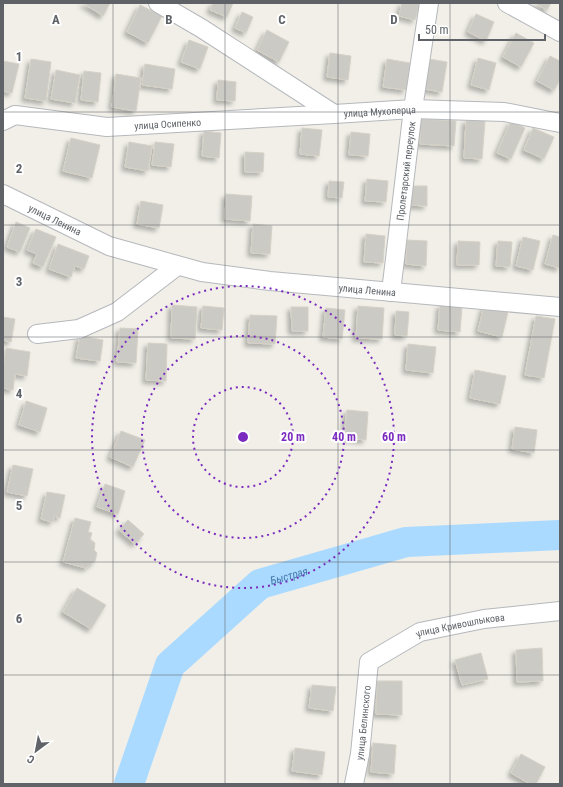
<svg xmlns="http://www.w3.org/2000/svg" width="563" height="787" font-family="'Roboto Condensed',sans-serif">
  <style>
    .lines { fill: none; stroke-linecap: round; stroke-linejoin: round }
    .river { stroke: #aadaff; stroke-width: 30 }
    .building { fill: #cccac5; stroke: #d6d1c6; filter: url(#shadow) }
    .minor-casing { stroke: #b5b8bc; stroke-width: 20 }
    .minor { stroke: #fff; stroke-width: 18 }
    .grid { fill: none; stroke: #5f6368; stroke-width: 1; stroke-opacity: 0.55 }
    .ring { fill: none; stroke: #7b2cbf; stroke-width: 2; stroke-dasharray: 2 4 }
    .labels { text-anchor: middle; stroke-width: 4; stroke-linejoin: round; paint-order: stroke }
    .street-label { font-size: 10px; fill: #5f6368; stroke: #fff }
    .water-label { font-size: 11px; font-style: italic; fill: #4174aa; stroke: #fff }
    .grid-label { font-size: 13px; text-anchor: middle; font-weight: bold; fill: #5f6368; stroke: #fff; stroke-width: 4; stroke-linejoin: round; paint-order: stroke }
    .centre { fill: #7b2cbf; stroke: #fff; stroke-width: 2 }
    .ring-label { font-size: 12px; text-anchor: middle; font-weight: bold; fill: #7b2cbf; stroke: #fff; stroke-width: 4; stroke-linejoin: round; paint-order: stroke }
  </style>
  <defs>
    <filter id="shadow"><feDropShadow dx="-3.5" dy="3.5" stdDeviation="2" flood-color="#0004"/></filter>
  </defs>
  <rect width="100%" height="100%" fill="#f1efe8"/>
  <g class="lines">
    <path class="river" id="s1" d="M129 784 170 665 260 584 406 542 560 535"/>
  </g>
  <path class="building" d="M83 3H110L103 16Z
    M213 3H233L227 17 210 10Z
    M402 3H420L415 20 399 16Z
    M535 3H551L547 10Z
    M140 5 162 16 148 43 127 32Z
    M242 12 253 17 246 33 235 28Z
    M476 14 494 22 486 41 468 32Z
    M267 30 289 42 279 62 257 50Z
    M516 33 534 43 521 67 503 57Z
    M189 40 208 47 200 69 181 62Z
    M330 53 351 56 348 80 327 77Z
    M550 56 560 61V80L554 90 537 81Z
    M478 58 496 63 489 90 471 85Z
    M31 59 51 62 46 101 25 98Z
    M387 59 410 63 406 90 383 87Z
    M429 59 447 62 442 92 424 89Z
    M3 61 19 64 12 93 3 91Z
    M145 64 175 69 172 89 142 85Z
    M56 70 80 75 75 103 51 99Z
    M84 71 101 73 98 102 81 100Z
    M116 74 141 78 136 111 112 107Z
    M218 80 236 82 235 101 217 100Z
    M421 119 456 121 454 146 420 144Z
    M466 120 485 121 482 159 464 158Z
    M511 121 525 128 511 159 497 153Z
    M302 128 322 130 319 156 300 154Z
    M533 128 554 137 544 159 524 150Z
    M204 131 221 133 219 158 202 156Z
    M351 132 370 134 368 156 349 155Z
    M71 138 100 145 92 178 63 171Z
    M129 142 152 146 148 171 125 167Z
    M155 142 174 144 171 167 152 165Z
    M245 152 264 153 263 172H245Z
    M367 179 388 181 386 202 365 201Z
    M329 181 344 182 342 198 328 197Z
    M408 186H427V206L408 205Z
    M226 194 252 196 250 221 225 219Z
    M141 201 163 205 159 228 137 224Z
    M16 222 30 228 20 252 7 247Z
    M253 224 272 226 270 254 251 253Z
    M36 229 56 237 43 267 33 263 37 254 27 250Z
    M366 234 385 236 383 263 364 262Z
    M553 235 560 237V268L545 264Z
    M523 237 540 241 533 270 516 266Z
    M407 240 427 241 426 266 406 264Z
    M458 241 480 242 479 265H457Z
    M498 241 512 242 510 267 496 266Z
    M58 244 89 256 84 269 75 266 71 277 49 269Z
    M172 305 197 307 195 339 171 338Z
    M440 305 462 306 460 332 438 330Z
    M203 306 224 308 222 330 201 328Z
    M358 306 384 308 382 339 356 338Z
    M484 306 508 312 502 337 478 331Z
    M291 307H308V331H292Z
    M326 308 345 310 342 339 323 337Z
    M396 311 409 312 407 336 395 335Z
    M250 315 277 316 275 344 248 343Z
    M536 316 555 319 544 378 525 375Z
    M3 317 15 319 11 342 3 340Z
    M120 328 138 329 136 363 117 362Z
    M80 336 103 340 100 361 76 358Z
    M148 343 167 344 166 381 146 380Z
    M408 344 436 347 433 373 406 370Z
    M6 348 30 352 27 376 15 374 13 390 3 388V370Z
    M475 370 506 376 500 404 470 398Z
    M26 401 47 408 40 432 19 425Z
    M347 410 368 412 366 440 344 438Z
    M515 427 537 430 534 453 512 449Z
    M121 431 145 440 133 467 110 457Z
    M13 465 33 469 27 496 7 492Z
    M105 484 125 491 118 514 97 507Z
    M47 492 65 495 60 518 54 516 53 522 41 519Z
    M75 518 91 522 88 532 92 533 90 539 95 543 94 550 97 553 95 561 86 568 63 562Z
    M128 520 144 534 135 544 119 530Z
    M77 588 106 605 91 629 63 612Z
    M542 648 543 681 517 682 516 650Z
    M481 653 488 679 462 685 455 660Z
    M377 681H402V715L376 714Z
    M312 685 336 687 333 711 309 708Z
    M373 743 396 745 394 774 371 772Z
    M295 748 325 752 322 775 292 771Z
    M521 754 545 767 536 784H530L511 773Z"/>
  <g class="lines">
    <defs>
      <g id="minor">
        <path id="s2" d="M158 3 201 28 334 114 413 109 504 112 560 123"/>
        <path d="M507 3 560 32"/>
        <path id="s3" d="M3 121 15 115 107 127 334 114"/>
        <path id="s4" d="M3 194 109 246 202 272 270 281 560 307"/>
        <path id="s5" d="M391 292 413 109 429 3"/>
        <path d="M37 334 79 329 117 312 177 266"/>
        <path id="s6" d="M354 784 360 754 369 662 420 632 484 619 560 611"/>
      </g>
    </defs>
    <use href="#minor" class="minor-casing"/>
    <use href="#minor" class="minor"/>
  </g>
  <path class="grid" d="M113 3V784M225 3V784M338 3V784M450 3V784M3 112H560M3 225H560M3 337H560M3 450H560M3 562H560M3 675H560"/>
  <g class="ring">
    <circle cx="243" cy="437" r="50"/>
    <circle cx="243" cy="437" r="101"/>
    <circle cx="243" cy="437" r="151"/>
  </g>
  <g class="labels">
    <g class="street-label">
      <text dy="4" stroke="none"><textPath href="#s2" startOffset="254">улица Мухоперца</textPath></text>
      <text dy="4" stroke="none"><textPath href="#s3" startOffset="167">улица Осипенко</textPath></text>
      <text dy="4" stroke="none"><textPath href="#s5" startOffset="122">Пролетарский переулок</textPath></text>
      <text dy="4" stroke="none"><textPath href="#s4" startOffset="58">улица Ленина</textPath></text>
      <text dy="4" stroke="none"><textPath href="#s4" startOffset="381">улица Ленина</textPath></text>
      <text dy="4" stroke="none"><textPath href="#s6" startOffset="223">улица Кривошлыкова</textPath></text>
      <text dy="4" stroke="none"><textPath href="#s6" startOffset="62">улица Белинского</textPath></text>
    </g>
    <g class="water-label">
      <text dy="4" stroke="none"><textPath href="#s1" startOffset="277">Быстрая</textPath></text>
    </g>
  </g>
  <g class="grid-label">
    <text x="56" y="24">A</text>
    <text x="169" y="24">B</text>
    <text x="282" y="24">C</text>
    <text x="394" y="24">D</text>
    <text x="19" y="61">1</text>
    <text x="19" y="173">2</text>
    <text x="19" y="286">3</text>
    <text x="19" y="398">4</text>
    <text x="19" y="510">5</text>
    <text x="19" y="623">6</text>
  </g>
  <circle cx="243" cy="437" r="6" class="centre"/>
  <g class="ring-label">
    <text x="293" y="441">20 m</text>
    <text x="344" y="441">40 m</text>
    <text x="394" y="441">60 m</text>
  </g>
  <rect width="563" height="787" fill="none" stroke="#5f6368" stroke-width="8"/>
  <g transform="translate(36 751) rotate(212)" stroke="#ffffff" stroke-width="3" paint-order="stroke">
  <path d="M0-3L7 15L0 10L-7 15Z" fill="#5f6368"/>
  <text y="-6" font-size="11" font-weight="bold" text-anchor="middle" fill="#5f6368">С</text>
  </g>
  <path d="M419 34v6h126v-6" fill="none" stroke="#5f6368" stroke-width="2"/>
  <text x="425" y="34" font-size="12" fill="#5f6368" stroke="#ffffff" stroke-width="3" paint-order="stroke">50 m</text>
</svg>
